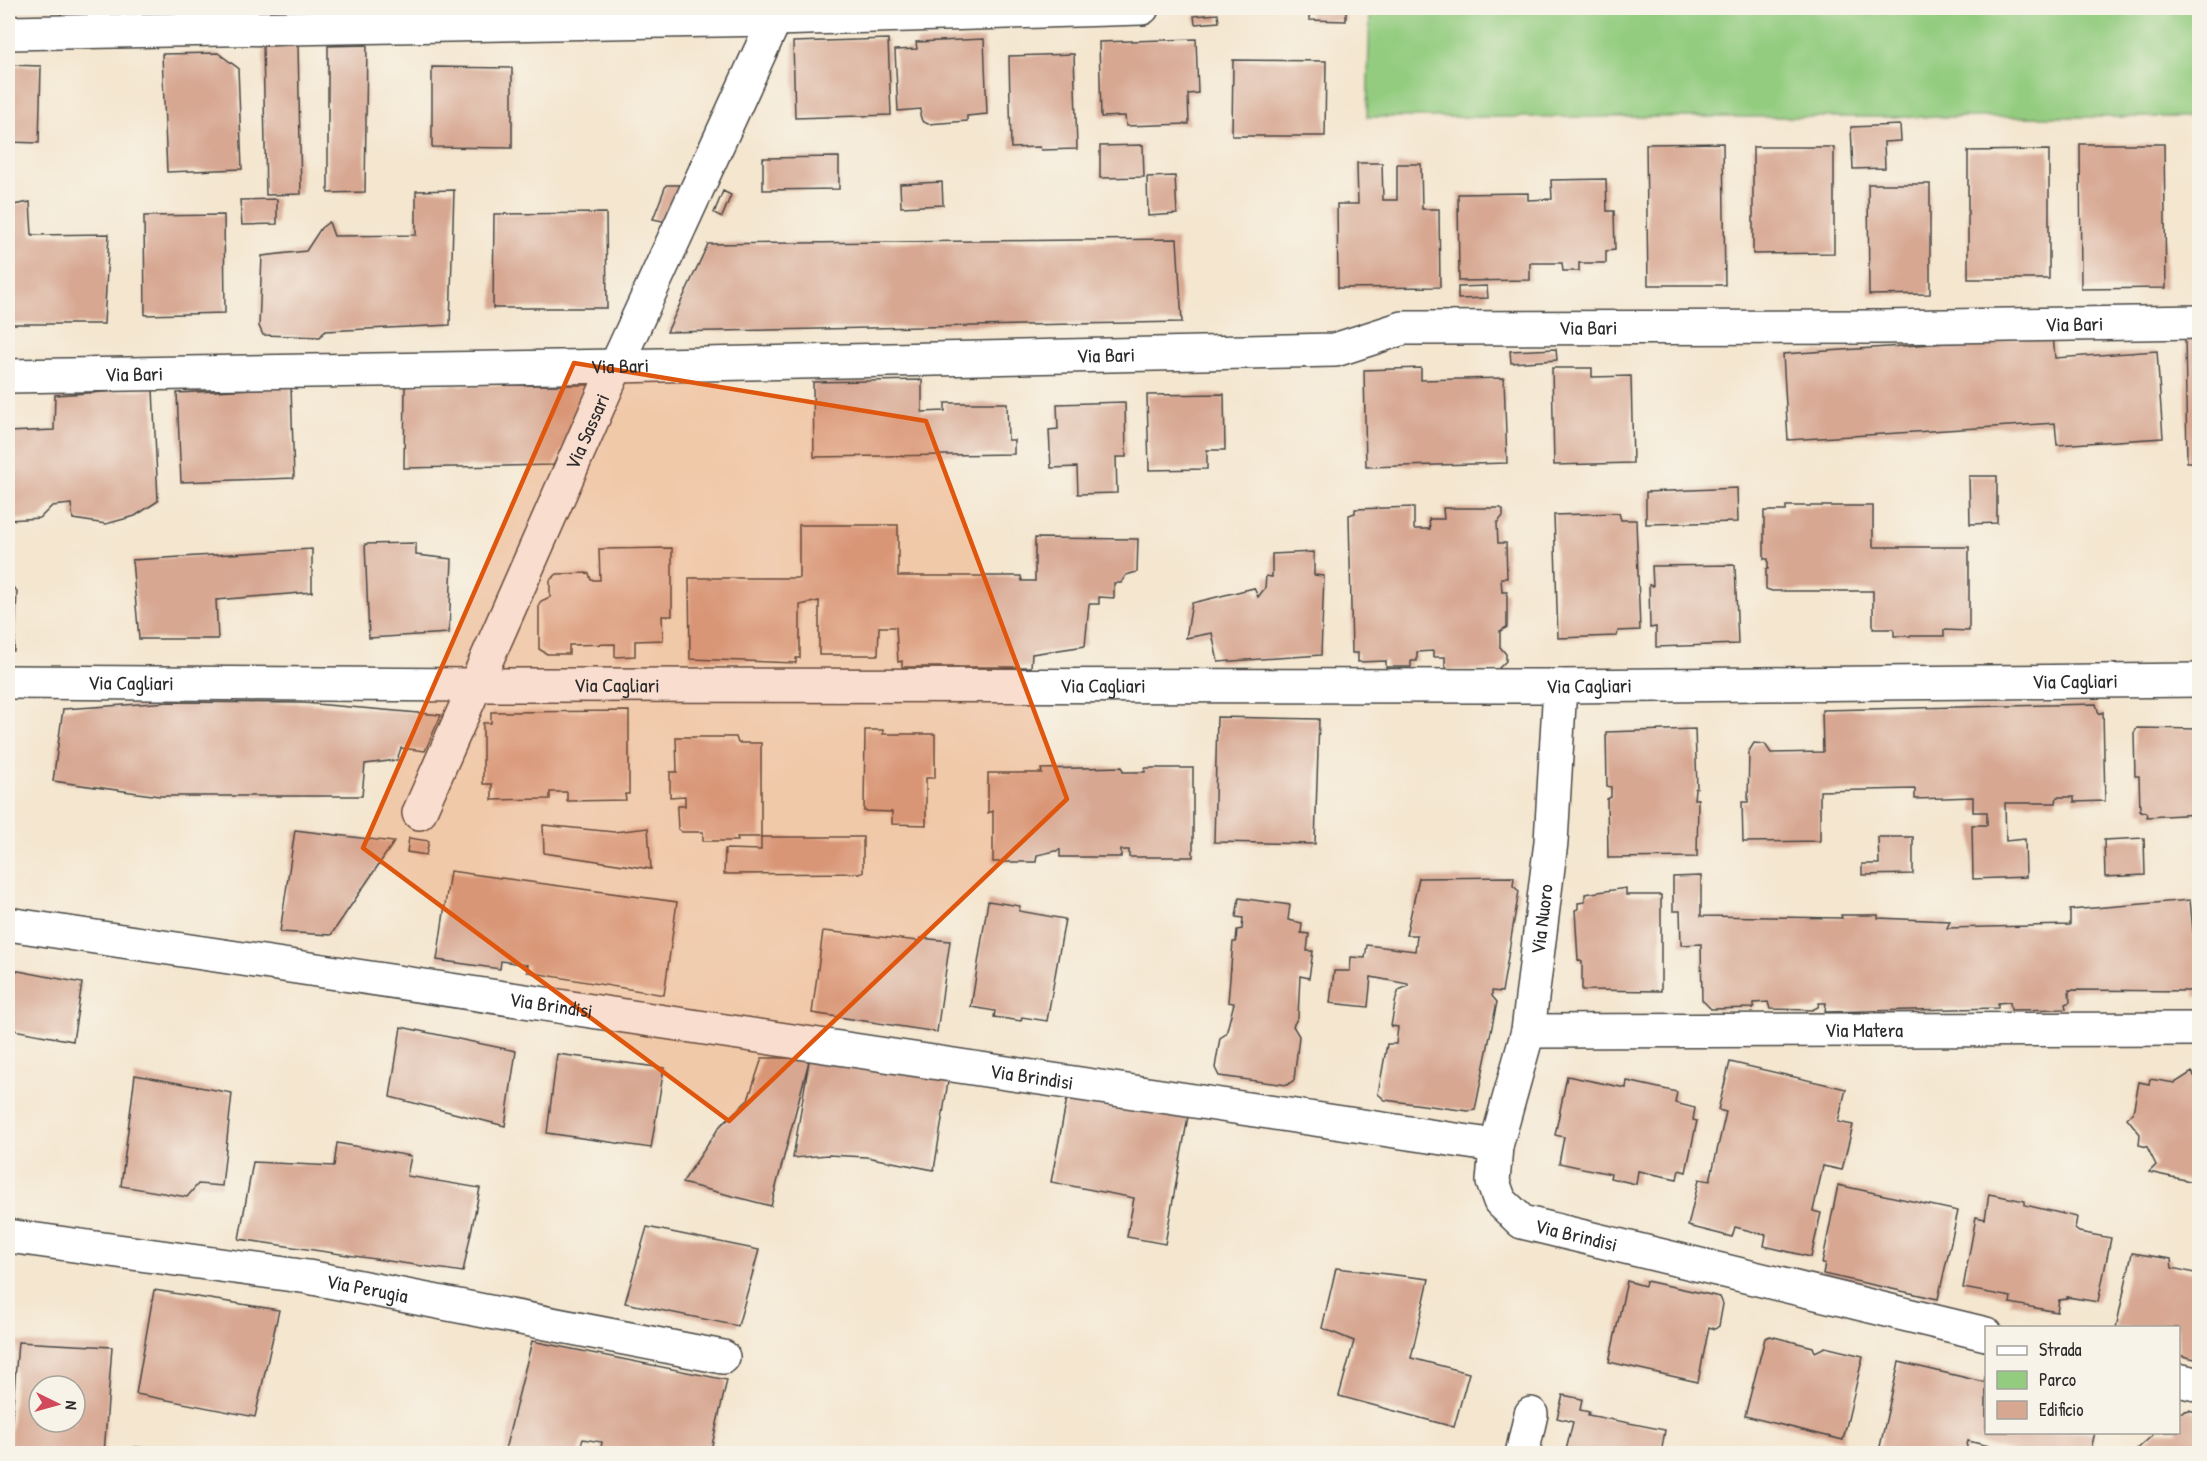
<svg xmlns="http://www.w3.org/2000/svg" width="2207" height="1461" font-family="'Patrick Hand',sans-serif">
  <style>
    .green { fill: #93cc7f; stroke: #5f7c55; stroke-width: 1.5 }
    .building { fill: #d7a792; fill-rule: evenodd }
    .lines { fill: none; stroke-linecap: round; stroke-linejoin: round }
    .minor-casing { stroke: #494744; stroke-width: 36 }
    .minor { stroke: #fff; stroke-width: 33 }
    .marked { fill: #df570e; fill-opacity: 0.2; stroke: #df570e; stroke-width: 4.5; stroke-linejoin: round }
    .labels { text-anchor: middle; stroke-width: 5; stroke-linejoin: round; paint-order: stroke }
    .street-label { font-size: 20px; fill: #2b2b2b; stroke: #f7f3e8 }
  </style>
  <rect width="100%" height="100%" fill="#f7f3e8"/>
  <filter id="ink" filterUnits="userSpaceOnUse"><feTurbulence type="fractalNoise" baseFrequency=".0167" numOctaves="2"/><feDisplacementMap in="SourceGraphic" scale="12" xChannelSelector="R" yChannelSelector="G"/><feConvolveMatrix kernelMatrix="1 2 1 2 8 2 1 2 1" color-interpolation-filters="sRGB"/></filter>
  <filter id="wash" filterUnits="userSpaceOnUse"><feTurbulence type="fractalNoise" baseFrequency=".008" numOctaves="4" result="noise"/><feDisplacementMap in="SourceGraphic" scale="24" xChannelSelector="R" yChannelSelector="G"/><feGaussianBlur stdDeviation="1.35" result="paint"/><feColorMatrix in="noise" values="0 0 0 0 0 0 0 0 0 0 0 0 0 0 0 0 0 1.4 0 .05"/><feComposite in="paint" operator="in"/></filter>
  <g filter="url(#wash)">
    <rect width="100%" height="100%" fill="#f4e6cf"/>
    <path class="green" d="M1370 8H2199V117H1367Z"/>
    <g id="blocks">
      <path class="building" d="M1310 8H1346V21L1309 20Z
        M1218 14 1219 22 1195 24 1194 16Z
        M888 39 891 115 795 118 793 42Z
        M984 39 987 114 967 116V121L928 124 922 121 920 115 921 109 898 111 895 50 917 49 916 42Z
        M1196 39 1198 93 1188 94 1189 124 1126 126 1125 116 1101 117 1099 42Z
        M298 45 301 194 266 195 263 46Z
        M367 45 365 192 328 193V46Z
        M218 53 238 68 242 169 167 172 162 54Z
        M1074 54 1077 149 1041 150 1040 147 1011 148 1009 56Z
        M1233 60 1326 61 1325 136H1232Z
        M8 65 41 66 39 143 8 142Z
        M432 67 512 68V148L432 147Z
        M1900 125 1901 141 1884 142 1885 168 1853 169 1851 127Z
        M1723 143 1725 285H1648L1646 144Z
        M2080 144H2164L2166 288 2081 289Z
        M1143 145 1144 177 1100 178V146Z
        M1753 147H1834V253L1753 254Z
        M2049 150V279H1968V151Z
        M839 157V189L763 190V158Z
        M1357 163H1382L1383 200H1397V164H1421L1422 209H1439L1440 287 1338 288 1337 204H1358Z
        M1175 176 1177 214 1148 216 1147 177Z
        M1606 179 1607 211H1614L1615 250 1606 251V263H1579V271H1563L1562 263H1530V280L1459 281 1458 194 1528 193V200L1552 199 1551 180Z
        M942 182 943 205 901 207 900 184Z
        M1868 184H1930V294L1869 295Z
        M666 185H682L667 222 653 219Z
        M454 190 450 325 325 331 320 337 263 335 259 326 262 256 306 251 321 228 329 222 334 236 416 235V191Z
        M723 191 731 195 722 217 714 213Z
        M277 199V224L242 225 240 200Z
        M30 202 32 235 109 234 104 324H8V206Z
        M606 213 607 308H493L494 214Z
        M224 215 225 313 145 315 144 216Z
        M1177 239 1182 322 667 332 708 244Z
        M1487 286 1488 298 1458 299V287Z
        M2185 335H2199V462H2187Z
        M2053 336 2055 358 2157 351 2163 438 2057 445 2055 423 1788 440 1783 354Z
        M1556 349 1557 360 1511 363 1510 351Z
        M1421 368V380L1504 378 1507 463 1366 467 1364 370Z
        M1552 368H1592V377L1631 376 1633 463 1554 465Z
        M922 380V412L945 411V403H1007L1008 440H1014V454L814 457 813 382Z
        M405 385H595L554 465 404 468Z
        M291 387 294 478 181 482 177 393Z
        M153 389 158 501 135 516 106 524 73 519 71 504 52 506 40 518 8 520V432L54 430 55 395Z
        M1224 394 1225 450H1207V469L1149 470 1147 395Z
        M1125 402 1126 457H1116L1117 493 1078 494 1077 467 1051 468 1049 430 1058 429 1057 404Z
        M1969 476H1997V523L1970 524Z
        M1737 488 1738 522 1646 524V492Z
        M1786 506H1873V547H1969V631L1944 630V636H1894V629H1873V591H1772L1766 589V569H1768V559H1764V511H1786Z
        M1414 507V529H1430L1429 519H1444L1443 508H1501L1503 510V516L1497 523 1498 543H1506L1507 578H1501L1502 592H1507V627L1500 631V647L1506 654V661L1498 669 1448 670 1445 665V657H1433V651L1417 652V661H1411V667H1386V661L1358 662V653H1352L1349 515 1355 513V509Z
        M1619 513 1621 520H1636L1640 630 1618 631 1617 636 1558 638 1554 515Z
        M799 525H898V576H1021L1022 581H1035V538L1138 539 1137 572 1126 575 1121 583H1114V598L1099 597V604H1089L1085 646 1032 654 1031 667H902V661L898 662 896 627H879L878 655H819V601L800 605V658H796V663L690 659 689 578H799Z
        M416 543V555L452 559 449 633 369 638 365 544Z
        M672 548V616H662L663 640 635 641V656L615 657V644L569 645V654H547L539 649V604L541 601 550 597V580L557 574 589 573 591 580H600L599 549Z
        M312 549V592L216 600 218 639H139L132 560Z
        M1314 552V575L1324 576 1321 655 1218 662 1212 633 1186 638 1192 603 1254 588 1258 597 1265 588 1266 576 1272 577V554Z
        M1735 565 1738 644 1656 647V627L1650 628 1649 585 1653 586 1652 566Z
        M8 583 17 591 14 651H8Z
        M170 702 304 703 441 715 425 751 401 748 397 760 365 764 362 796H159L53 781 63 709Z
        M2096 704 2099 714 2103 712 2105 801 2074 802V797H2057L2056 803H2005L2006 841 2025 839 2026 877 1973 879 1972 825H1987V812H1973V797L1915 799V789L1820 791V841L1743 842 1742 802H1748L1749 751 1754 743 1765 744 1771 753 1823 752 1822 710Z
        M629 711V794H625L626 800 567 801V792H550V799L492 800V784H483V723H491V712Z
        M1217 717 1319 719 1315 844 1214 842Z
        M2137 728 2199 729V814L2147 817 2146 812 2140 811 2139 776H2135L2134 733Z
        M1695 729 1697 788 1695 789 1694 799H1698L1697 857 1608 858 1607 799 1611 797V787L1607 786 1606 732Z
        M865 730H883V734H935V778H926V825L892 824V812L864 811Z
        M676 737H736L738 743H761V837H737L738 841H703V832H682L678 829 677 810 678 806H685V796L670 797V772H677Z
        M1122 767 1123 772H1145V768H1193V857H1129V850H1121V857H1060V850L1037 855 1036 862H993V811L988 813V773H1042L1041 769Z
        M543 825 614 832 648 828 651 869 544 853Z
        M295 830 394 842 331 935 280 932Z
        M761 837H863V873L724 874 725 849 761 850Z
        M1878 837H1913V874L1862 875V864H1879Z
        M409 838 429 841 426 855 407 852Z
        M2144 838 2145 875 2105 877 2104 840Z
        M450 871 677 902 664 995 527 972 528 965 501 961 500 969 437 960Z
        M1701 876V916L1842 918 1841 915H1878V918L1950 921 1947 928 2070 925V910L2190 900 2193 931 2200 930 2199 997H2194V991L2069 990 2070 1002 2065 1004 2066 1009 2011 1010 2010 1002 1998 1003V1008L1825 1012 1826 1003H1819L1818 1007 1812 1010 1770 1009 1768 1002 1754 1003V1008L1711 1009 1702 1000 1701 944 1681 945 1680 911H1673V877Z
        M1514 877 1513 886 1519 891 1502 992 1492 991V996L1497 1002 1475 1110 1468 1111 1385 1100 1378 1094 1387 1044H1396L1398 1027 1391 1026 1396 998 1399 990 1408 986V984L1371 977 1368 1007 1330 1003 1334 971H1350L1351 957 1365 958 1367 945 1415 951 1417 935H1406L1419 878Z
        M1626 888V895H1661V991L1582 990V962L1578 960 1575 910 1578 909V903L1585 902V894Z
        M1239 898 1290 905 1288 920 1302 923 1301 933 1309 934 1307 951H1313L1309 978 1300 976 1298 1017 1293 1026 1299 1036 1294 1080 1287 1085 1219 1076 1215 1068 1220 1038 1226 1034 1234 1003 1228 1002 1233 942H1236L1237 930 1242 929 1243 918 1236 917Z
        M988 901 1020 906 1019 911 1065 919 1047 1021 1022 1017 1021 1021 994 1017 995 1011 971 1007Z
        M823 931 919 941 920 938 950 941 937 1032 812 1013Z
        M8 969 82 983 73 1041 8 1029Z
        M401 1027 516 1051 505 1126 390 1097Z
        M557 1054 664 1068 651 1148 547 1133Z
        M762 1058H810L949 1075 934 1170 866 1157 828 1155 793 1158 809 1061 771 1206 682 1183 720 1126 748 1100Z
        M1730 1062 1846 1089 1838 1122 1853 1125 1842 1170 1823 1166 1813 1211 1821 1213 1811 1257 1764 1246 1766 1235 1735 1227 1732 1237 1688 1226 1699 1179 1710 1181 1726 1112 1718 1110Z
        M2192 1072 2199 1084V1183L2149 1172 2156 1165 2147 1147 2139 1145 2140 1134 2127 1118 2133 1112 2139 1082 2149 1084 2150 1079 2175 1083Z
        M135 1075 232 1093 222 1186 198 1184 187 1197 121 1186Z
        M1567 1076 1626 1088 1627 1081 1677 1092 1675 1103 1695 1108 1693 1120 1697 1121 1686 1172 1679 1170 1677 1179 1638 1171 1636 1184 1610 1178 1611 1174 1559 1163 1564 1137 1555 1135Z
        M1069 1088 1189 1111 1165 1244 1127 1237 1134 1198 1051 1182Z
        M337 1143 411 1156 407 1176 480 1188 463 1272 239 1239 253 1162 334 1166Z
        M1838 1185 1958 1211 1938 1299 1823 1274 1825 1264H1822Z
        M1989 1194 2025 1201V1205L2077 1217 2075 1229 2079 1232 2111 1238 2098 1302 2067 1297V1299L2059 1300 2057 1312 2010 1303 2011 1297 1963 1288 1976 1217 1985 1219Z
        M647 1227 759 1250 738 1326 625 1303Z
        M2132 1253 2171 1259 2172 1268 2199 1274V1360L2178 1355V1328H2116Z
        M1336 1268 1429 1279 1411 1358 1469 1373 1454 1427 1339 1396 1354 1341 1322 1328Z
        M1627 1281 1645 1286 1646 1281 1720 1297 1723 1304 1719 1326 1715 1329 1709 1327 1698 1382 1609 1362Z
        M154 1290 279 1310 255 1417 136 1394Z
        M1770 1336 1813 1347 1815 1352 1825 1347 1863 1356 1843 1440 1745 1416 1765 1338Z
        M532 1341 727 1380 710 1454H600L602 1442 583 1439 578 1454H504Z
        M18 1342 112 1347 104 1454H9ZM39 1386H75V1422H39Z
        M1899 1362 1984 1382 1986 1374V1432H2095L2090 1454H2022L1968 1441 1965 1454H1891L1879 1451Z
        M1563 1395 1582 1399 1580 1410 1589 1412 1588 1415 1665 1430 1661 1454H1565L1573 1422 1557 1418Z
        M2189 1410 2199 1413V1454H2132L2156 1432H2178V1413Z
        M135 1447 206 1452V1454H134Z"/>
    </g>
  </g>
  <g filter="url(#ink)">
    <use href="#blocks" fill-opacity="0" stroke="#494744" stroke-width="1.5"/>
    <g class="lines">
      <defs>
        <g id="minor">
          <path d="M8 33 775 19 1142 8"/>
          <path id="s1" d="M8 376 616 366 1335 350 1403 328 1882 327 2200 322"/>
          <path id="s2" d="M8 682 475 685 1560 686 2200 680"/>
          <path id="s3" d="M419 813 616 366 775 19"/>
          <path id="s4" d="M8 924 1496 1146 1493 1182 1500 1201 1522 1222 1986 1334"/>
          <path id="s5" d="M1528 1031 2200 1029"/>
          <path id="s6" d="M1496 1146 1528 1031 1551 842 1560 686"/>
          <path id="s7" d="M8 1236 308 1277 723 1357"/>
          <path d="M2178 1380 2200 1385"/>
          <path d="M1522 1454 1531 1414"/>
        </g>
      </defs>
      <use href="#minor" class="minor-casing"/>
      <use href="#minor" class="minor"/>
    </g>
  </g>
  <path class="marked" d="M574 363 926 421 1067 799 729 1121 363 848Z"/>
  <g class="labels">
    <g class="street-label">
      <text dy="7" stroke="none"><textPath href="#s1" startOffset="2070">Via Bari</textPath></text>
      <text dy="7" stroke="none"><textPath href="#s1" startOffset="1584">Via Bari</textPath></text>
      <text dy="7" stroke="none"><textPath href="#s1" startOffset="1098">Via Bari</textPath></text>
      <text dy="7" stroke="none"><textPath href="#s1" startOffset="612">Via Bari</textPath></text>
      <text dy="7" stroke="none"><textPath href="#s1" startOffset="126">Via Bari</textPath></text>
      <text dy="7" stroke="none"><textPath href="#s3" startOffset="417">Via Sassari</textPath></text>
      <text dy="7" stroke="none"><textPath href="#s2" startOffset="2067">Via Cagliari</textPath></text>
      <text dy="7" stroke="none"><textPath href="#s2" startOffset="123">Via Cagliari</textPath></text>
      <text dy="7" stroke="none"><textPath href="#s2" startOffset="609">Via Cagliari</textPath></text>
      <text dy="7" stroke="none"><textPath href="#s2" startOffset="1095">Via Cagliari</textPath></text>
      <text dy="7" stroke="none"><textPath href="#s2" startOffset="1581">Via Cagliari</textPath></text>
      <text dy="7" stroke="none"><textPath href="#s6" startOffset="232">Via Nuoro</textPath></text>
      <text dy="7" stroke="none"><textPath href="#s4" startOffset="549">Via Brindisi</textPath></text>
      <text dy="7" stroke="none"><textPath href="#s5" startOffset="336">Via Matera</textPath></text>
      <text dy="7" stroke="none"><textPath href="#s4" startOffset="1035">Via Brindisi</textPath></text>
      <text dy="7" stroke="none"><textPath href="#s4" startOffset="1647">Via Brindisi</textPath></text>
      <text dy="7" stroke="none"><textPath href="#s7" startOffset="363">Via Perugia</textPath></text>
    </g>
  </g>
  <rect width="2207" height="1461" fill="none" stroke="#f7f3e8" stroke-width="30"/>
  <rect x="1985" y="1326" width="195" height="108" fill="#f7f3e8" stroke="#a5a39c" stroke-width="1.5"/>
  <rect x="1997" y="1346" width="30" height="9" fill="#ffffff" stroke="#a5a39c" stroke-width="1.5"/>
  <text x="2039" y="1356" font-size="18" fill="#2b2b2b">Strada</text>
  <rect x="1997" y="1371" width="30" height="18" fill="#93cc7f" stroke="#a5a39c" stroke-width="1.5"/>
  <text x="2039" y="1386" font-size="18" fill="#2b2b2b">Parco</text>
  <rect x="1997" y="1401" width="30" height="18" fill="#d7a792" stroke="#a5a39c" stroke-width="1.5"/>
  <text x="2039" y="1416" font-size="18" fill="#2b2b2b">Edificio</text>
  <g transform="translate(57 1404) rotate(95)"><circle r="28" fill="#f7f3e8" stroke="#a5a39c" stroke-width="1.5"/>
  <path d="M0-4.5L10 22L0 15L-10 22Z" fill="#d1495b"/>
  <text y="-9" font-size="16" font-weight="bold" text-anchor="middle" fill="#2b2b2b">N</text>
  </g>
</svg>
